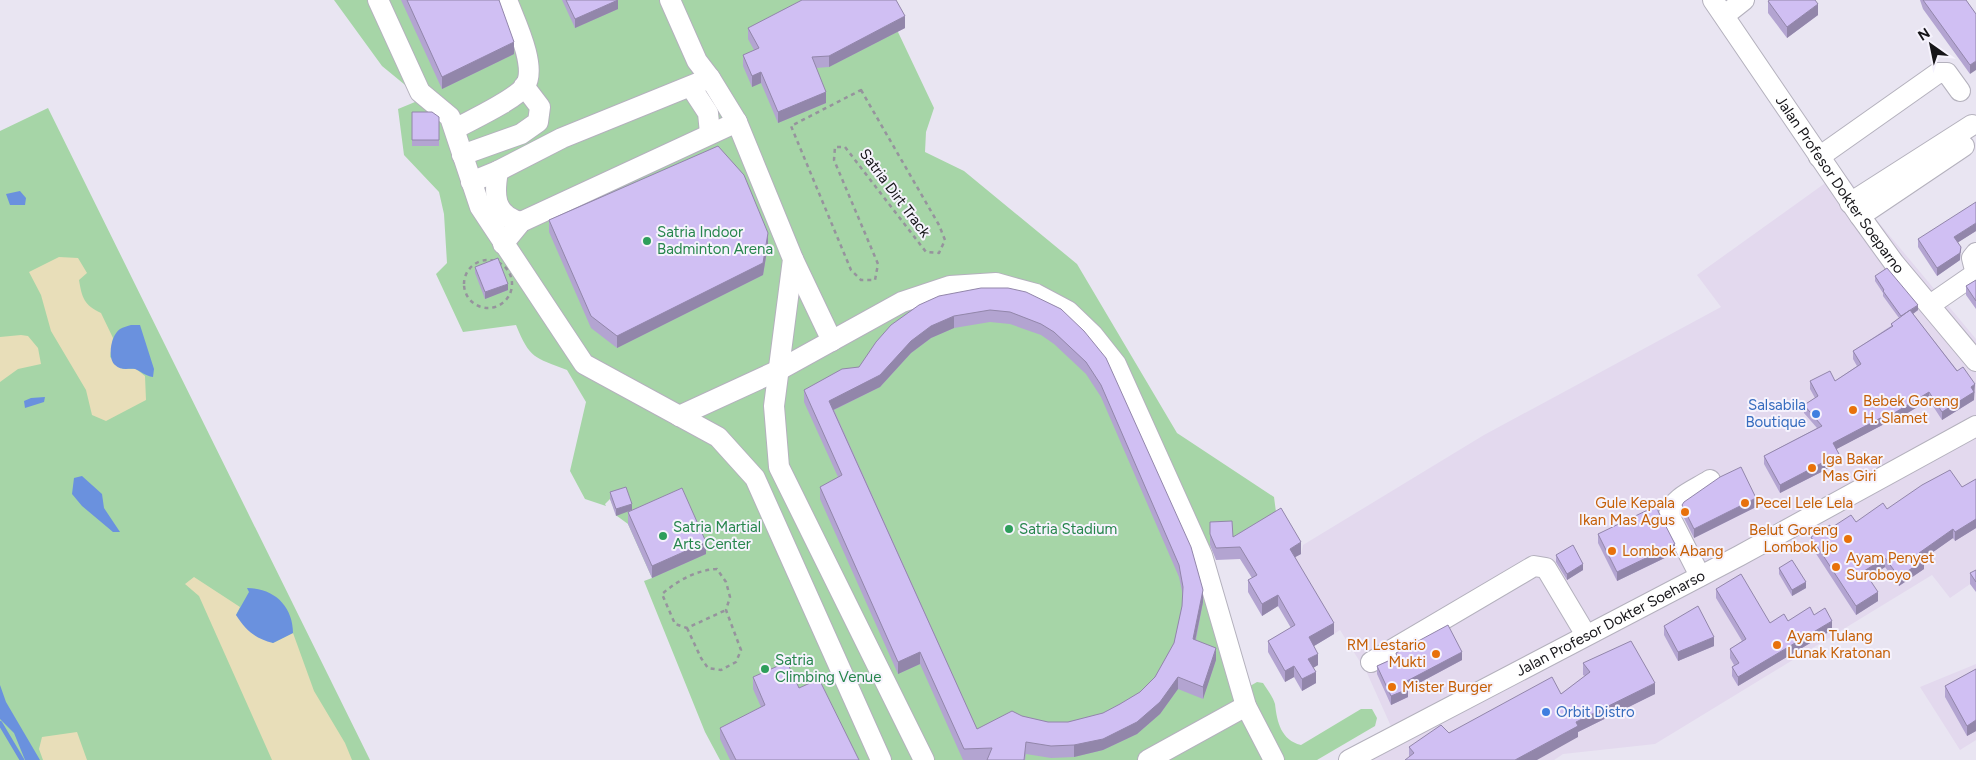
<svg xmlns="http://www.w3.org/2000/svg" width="1976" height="760" font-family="Figtree,sans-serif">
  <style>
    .commercial { fill: #e3d9ee }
    .green { fill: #a6d5a7 }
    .sand { fill: #e8deb9 }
    .water { fill: #6a91de }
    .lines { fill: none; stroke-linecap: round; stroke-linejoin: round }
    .stream { stroke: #6a91de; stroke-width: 4.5 }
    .minor-casing { stroke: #b4b1bd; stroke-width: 22 }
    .path { stroke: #96939d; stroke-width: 2.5; stroke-dasharray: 4 4; stroke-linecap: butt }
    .minor { stroke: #fff; stroke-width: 20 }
    .wall { fill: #b3a4d1; fill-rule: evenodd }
    .shaded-wall { fill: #9286aa }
    .building { fill: #d0bff3; stroke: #9286aa; fill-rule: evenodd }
    .leisure-dot { fill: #2e9e5b; stroke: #f6f3fd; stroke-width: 2 }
    .food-dot { fill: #e8710a; stroke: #f6f3fd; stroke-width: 2 }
    .shop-dot { fill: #3f7fe0; stroke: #f6f3fd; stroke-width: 2 }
    .labels { text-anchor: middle; stroke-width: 4; stroke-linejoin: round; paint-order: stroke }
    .street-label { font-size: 15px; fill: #161519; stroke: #f6f3fd }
    .leisure-label { font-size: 15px; fill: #27864d; stroke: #f6f3fd; text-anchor: start }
    .food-label { font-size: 15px; fill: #c56008; stroke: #f6f3fd; text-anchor: start }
    .shop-label { font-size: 15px; fill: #366cbe; stroke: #f6f3fd; text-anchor: end }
  </style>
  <rect width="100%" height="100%" fill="#e9e5f2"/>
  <path class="commercial" d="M1842 171 1858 191 1869 211 1976 339V580L1950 598 1932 575 1655 744 1563 754 1554 760H1340L1394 733 1367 673 1340 630 1334 634 1290 560 1301 554 1303 545 1484 435 1721 307 1697 275Z
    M1976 664V740L1960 750 1920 687Z"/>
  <path class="green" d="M334 0H878L898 32 934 108 926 132 925 152 964 171 1077 264 1177 433 1274 497 1276 512 1233 559 1232 532 1210 534 1211 560 1250 686 1257 682 1263 683C1267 689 1273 697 1275 704 1277 722 1281 740 1301 745L1361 709H1372L1377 718 1375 726 1317 760H720L705 732 644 581 652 578 628 524 617 516 610 499 605 504 606 506 585 499 570 471 586 402 567 370C534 357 530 359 516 325L463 332 436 274 447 263 444 214 439 192 404 155 398 109 415 102 410 89 382 66Z
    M48 108 370 760H0V131Z"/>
  <path class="sand" d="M59 257 78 258 87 273 79 280C82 298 84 305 101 313L113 338 110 357 123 369H136L145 376 146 400 106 421 92 415 86 390 51 331 41 295 29 272Z
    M21 335 28 336 38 348 41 364 18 369 0 382V337Z
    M194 577 240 607 236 615 273 643 293 633 314 691 345 743 352 760H272L199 596 185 584Z
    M77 732 87 760H43L39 749 42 737Z"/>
  <path class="water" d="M20 191 26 198 25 205H10L6 194Z
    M131 325H140L154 369 153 377C145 376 141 371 135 369 128 368 121 371 115 365 107 358 111 335 120 329 123 327 128 326 131 325Z
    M45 397 44 402 25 408 24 401 31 398Z
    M82 476 102 494 104 508 120 532H113L82 506 72 494 74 478Z
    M247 588C274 588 293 606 293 633L273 643C255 638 246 631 236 615L249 592Z
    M0 685 6 702 40 760H25L14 733 0 719Z"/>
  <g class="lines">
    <path class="stream" d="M0 723 22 760"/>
    <defs>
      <g id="minor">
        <path d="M378 0 420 92 450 117 480 207 584 364 718 437 755 478 881 760"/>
        <path d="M670 0 697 61 710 78 737 122 793 259 774 406 779 467 924 760"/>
        <path id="s1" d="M1713 0 1860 216 1894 263 1976 361"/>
        <path d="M1725 15 1744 0"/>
        <path d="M691 87 708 113 710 133"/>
        <path d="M455 129C471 120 515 100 525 86 538 67 514 19 507 0"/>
        <path d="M462 155 521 134 538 122 540 107 524 86"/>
        <path d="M1819 157 1938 73H1947L1960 91"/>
        <path d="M498 171C494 194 493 215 521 222"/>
        <path d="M471 182 498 171 562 138 710 78"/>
        <path d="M1850 203 1972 125"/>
        <path d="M1860 216 1964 146"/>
        <path d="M503 244 521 222 737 122"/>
        <path d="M793 259 832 341"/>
        <path d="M1930 305 1972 276 1975 270 1972 258 1976 253"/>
        <path d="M679 416 779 370 902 302 950 286 996 283 1036 294 1068 311 1093 335 1116 364 1202 555 1246 706 1274 760"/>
        <path d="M1700 576 1669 515C1671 498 1697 489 1710 480"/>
        <path d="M1371 662 1534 566 1546 568 1586 635"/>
        <path d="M1148 760 1246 706"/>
        <path id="s2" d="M1349 760 1739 556 1976 426"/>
      </g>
    </defs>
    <use href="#minor" class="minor-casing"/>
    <path class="path" d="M861 90 939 225 945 240 939 253 926 252 845 147H835L834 160 878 264 875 280H861L851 270 791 126Z
      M464 284a24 24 0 1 1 48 0a24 24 0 1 1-48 0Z
      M687 628 701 658 708 668 721 670 736 662 741 650 726 610 730 597 726 582 717 569C697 570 678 580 662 594L675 624 687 628 726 610"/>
    <use href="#minor" class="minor"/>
  </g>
  <path class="wall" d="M401 0H499L514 54 442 89Z
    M562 0H618V9L575 28Z
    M1920 0H1966L1976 14 1970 74 1923 9Z
    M1768 1 1818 15 1787 38 1768 13Z
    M748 28H905L829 67 816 68 826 103 778 123 761 83 752 87 743 66V55L754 50 748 39Z
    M412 112 439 140V146H412Z
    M549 220 768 245 763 275 617 348 591 328 549 232Z
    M1976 231 1958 242 1960 260 1937 276 1918 247V239Z
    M475 267 508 290 485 299 475 273Z
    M1875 276 1918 310 1913 314 1975 393H1974V400L1942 420 1929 400 1891 423 1890 421 1836 449 1839 463 1780 493 1764 464V456L1817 428 1804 413V405L1815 398 1810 389V381H1835L1857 366 1853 359V351L1891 326V324L1899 318 1883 296V293L1875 281Z
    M1976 280V309L1966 295V286Z
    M981 288 1084 331 1203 602 1196 640 1216 660 1203 699 1178 689 1160 714 1137 734 1103 750 1074 757 1051 758 1026 754 1025 760H963L920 664 898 674 820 499V487L838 477 804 402V390L859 367ZM990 322 1010 324 1041 335 1054 344 1086 374 1101 397 1179 577 1183 596 1182 606 1174 643 1155 677 1140 692 1120 704 1103 713 1068 722H1048L1022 716 977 729 834 410 880 387 911 353 931 338 954 328Z
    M1976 479V528L1955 541 1953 538 1923 559 1924 569 1899 586 1885 567 1868 578 1878 601 1856 615 1811 546V537L1831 528 1856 522 1887 509 1962 487Z
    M626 487 616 516 610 499V492Z
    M1682 505 1756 507 1694 538 1682 514Z
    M1658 511 1675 553 1617 581 1598 543V534Z
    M628 512 706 554 652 578 628 524Z
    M1210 522 1233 537 1301 554 1295 557 1334 634 1314 646 1318 665 1313 668 1316 683 1302 691 1294 677 1285 682 1268 652V641L1291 628 1278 606 1262 616 1248 592V580L1252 578 1240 559 1216 560 1210 545Z
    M1556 555 1583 570 1567 580 1556 562Z
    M1779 568 1806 588 1792 596 1779 574Z
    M1976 570V592L1970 584V573Z
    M1716 589 1770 623 1788 621 1814 615 1832 630 1738 686 1732 676V667L1734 665 1730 658V649L1742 641 1716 598Z
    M1664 626 1714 646 1678 661 1664 635Z
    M1396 653 1462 660 1408 689V697L1391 705 1377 674V666L1396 657Z
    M1583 663 1655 694 1578 732V737L1409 757V747L1561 694 1585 676 1583 675Z
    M1976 669V731L1967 736 1945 697V686Z
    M753 677 799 688 859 760H730L720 739V728L761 707 753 689Z"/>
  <path class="shaded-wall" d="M618 0V9L575 28V19Z
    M1818 4V15L1787 38V27Z
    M905 16V28L829 67V56Z
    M514 42V54L442 89V77Z
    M1976 61V70L1970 74V65Z
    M761 72V83L752 87V76Z
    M826 92V103L778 123V112Z
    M1976 223V231L1954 245V237Z
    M768 233V245L763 275 617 348V336Z
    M1961 247 1960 260 1937 276V268Z
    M508 284V290L485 299V292Z
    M1918 305V310L1902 322V317Z
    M954 316V328L931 338 911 353 880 387 829 412V401L931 326Z
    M1975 384 1974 400 1942 420V412L1971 387Z
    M1929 392V400L1891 423V415Z
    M1890 413V421L1833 451V443Z
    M1839 454V463L1780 493V485Z
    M1756 498V507L1694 538V529Z
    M632 504V510L616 516V509Z
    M1976 519V528L1955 541V532Z
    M1953 529V538L1919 562V553Z
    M706 542V554L652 578V566Z
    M1301 542V554L1290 560V549Z
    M1675 544V553L1617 581V572Z
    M1885 558V567L1864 581V571Z
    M1924 560V569L1899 586V577Z
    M1583 564V570L1567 580V574Z
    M1806 582V588L1792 596V590Z
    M1203 590V602L1193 651V639Z
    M1878 592V601L1856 615V606Z
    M1278 595V606L1262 616V604Z
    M1832 621V630L1738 686V677Z
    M1334 623V634L1309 649V637Z
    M1714 637V646L1678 661V652Z
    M1216 648V660L1203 699V687Z
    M920 652V664L898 674V662Z
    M1462 652V660L1406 690 1408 689V697L1391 705V696L1405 682Z
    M1318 654V665L1308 671V659Z
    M1294 666V677L1285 682V671Z
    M1316 672V683L1302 691V679Z
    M1178 677V689L1160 714 1137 734 1103 750 1074 757V745Z
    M1655 683V694L1578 732V737L1537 760H1515L1576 722Z
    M1976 720V731L1967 736V726Z"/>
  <path class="building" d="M407 0H499L514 42 442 77Z
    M566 0H618L575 19Z
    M802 0H896L905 16 829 56 812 57 826 92 778 112 761 72 752 76 743 55 759 48 748 28Z
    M1770 0H1815L1818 4 1787 27 1768 1Z
    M1923 0H1966L1976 14V61L1970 65Z
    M412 112H432L439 117V140H412Z
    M718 146 744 175 768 233 763 263 617 336 591 316 549 220Z
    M1976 202V223L1954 237 1961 247 1960 253 1937 268 1918 239Z
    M498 258 508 284 485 292 475 267Z
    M1887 268 1918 305 1901 316 1883 291 1884 290 1875 276Z
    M1976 280V301L1966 286Z
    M981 288H1008L1026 292 1061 309 1084 331 1106 358 1191 547 1203 590 1193 639 1216 648 1203 687 1178 677 1160 702 1137 722 1103 739 1074 745 1051 746 1026 742 1024 760H987L992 748 964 749 920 652 898 662 820 487 842 475 804 390 842 369 859 367 876 342 891 325 919 305 939 296ZM990 310 1010 312 1041 324 1054 332 1086 362 1101 385 1179 565 1183 587 1182 606 1174 643 1155 677 1140 692 1120 704 1103 713 1068 722H1048L1022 716 1012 711 977 729 829 401 880 375 911 341 931 326 954 316Z
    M1910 310 1957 371 1963 367 1975 384 1971 387 1974 392 1942 412 1929 392 1891 415 1890 413 1833 443 1839 454 1780 485 1764 456 1822 426 1804 405 1818 396 1810 381 1830 371 1835 381 1861 364 1853 351 1893 326 1891 324Z
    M1741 467 1756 498 1694 529 1682 505 1684 502 1720 477Z
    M1950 470 1962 487 1976 479V519L1955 532 1953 529 1919 553 1924 560 1899 577 1885 558 1864 571 1878 592 1856 606 1811 537 1830 525 1831 528 1851 515 1856 522 1883 503 1887 509 1922 485Z
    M626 487 632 504 616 509 610 492Z
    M682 488 706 542 652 566 628 512Z
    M1658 505V511L1675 544 1617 572 1598 534Z
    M1281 508 1301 542 1290 549 1334 623 1309 637 1318 654 1308 659 1316 672 1302 679 1294 666 1285 671 1268 641 1295 625 1278 595 1262 604 1248 580 1257 575 1240 547 1216 548 1210 534V522L1232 521 1233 537Z
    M1573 545 1583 564 1567 574 1556 555Z
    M1792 560 1806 582 1792 590 1779 568Z
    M1976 570V582L1970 573Z
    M1741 574 1770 623 1784 614 1788 621 1810 607 1814 615 1825 608 1832 621 1738 677 1732 667 1739 663 1730 649 1746 639 1716 589Z
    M1698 606 1714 637 1678 652 1664 626Z
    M1448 625 1462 652 1405 682 1408 689 1391 696 1377 666 1397 657 1396 653Z
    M1631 641 1655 683 1576 722 1578 726 1515 760H1405L1414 753 1409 747 1441 725 1449 733 1552 677 1561 694 1590 672 1583 663Z
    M787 662 799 688 819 679 859 760H736L720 728 765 705 753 677Z
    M1976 669V720L1967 726 1945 686Z"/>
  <g class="leisure-dot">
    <circle cx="647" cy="241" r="5"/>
    <circle cx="1009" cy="529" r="5"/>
    <circle cx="663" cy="536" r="5"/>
    <circle cx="765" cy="669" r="5"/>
  </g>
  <g class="food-dot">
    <circle cx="1853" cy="410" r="5"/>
    <circle cx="1812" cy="468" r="5"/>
    <circle cx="1745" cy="503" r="5"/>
    <circle cx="1685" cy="512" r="5"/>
    <circle cx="1848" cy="539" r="5"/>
    <circle cx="1612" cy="551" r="5"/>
    <circle cx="1836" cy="567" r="5"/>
    <circle cx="1777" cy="645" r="5"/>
    <circle cx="1436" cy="654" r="5"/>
    <circle cx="1392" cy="687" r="5"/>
  </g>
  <g class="shop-dot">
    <circle cx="1816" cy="414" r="5"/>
    <circle cx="1546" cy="712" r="5"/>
  </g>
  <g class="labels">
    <g class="street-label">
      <text dy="5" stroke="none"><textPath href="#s1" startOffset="224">Jalan Profesor Dokter Soeparno</textPath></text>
      <text transform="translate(895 193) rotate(53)" y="5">Satria Dirt Track</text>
      <text dy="5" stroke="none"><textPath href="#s2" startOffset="295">Jalan Profesor Dokter Soeharso</textPath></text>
    </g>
    <g class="leisure-label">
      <text x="657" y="237">Satria Indoor<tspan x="657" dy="17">Badminton Arena</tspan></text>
      <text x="673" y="532">Satria Martial<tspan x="673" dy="17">Arts Center</tspan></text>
      <text x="1019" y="534">Satria Stadium</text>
      <text x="775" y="665">Satria<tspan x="775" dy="17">Climbing Venue</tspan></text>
    </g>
    <g class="food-label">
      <text x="1863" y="406">Bebek Goreng<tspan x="1863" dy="17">H. Slamet</tspan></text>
      <text x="1822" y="464">Iga Bakar<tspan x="1822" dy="17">Mas Giri</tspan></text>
      <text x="1675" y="508" text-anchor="end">Gule Kepala<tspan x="1675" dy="17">Ikan Mas Agus</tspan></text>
      <text x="1755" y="508">Pecel Lele Lela</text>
      <text x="1838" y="535" text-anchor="end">Belut Goreng<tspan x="1838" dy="17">Lombok Ijo</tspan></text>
      <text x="1622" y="556">Lombok Abang</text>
      <text x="1846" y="563">Ayam Penyet<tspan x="1846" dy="17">Suroboyo</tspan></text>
      <text x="1787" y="641">Ayam Tulang<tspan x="1787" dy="17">Lunak Kratonan</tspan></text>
      <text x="1426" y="650" text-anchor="end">RM Lestario<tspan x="1426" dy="17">Mukti</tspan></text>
      <text x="1402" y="692">Mister Burger</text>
    </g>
    <g class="shop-label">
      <text x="1806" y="410">Salsabila<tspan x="1806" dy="17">Boutique</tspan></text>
      <text x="1556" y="717" text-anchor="start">Orbit Distro</text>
    </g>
  </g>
  <g transform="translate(1931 45) rotate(327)" stroke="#f6f3fd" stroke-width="4" paint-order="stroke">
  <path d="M0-4L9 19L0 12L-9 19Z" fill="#161519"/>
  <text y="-8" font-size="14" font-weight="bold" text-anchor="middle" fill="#161519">N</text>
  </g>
</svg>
